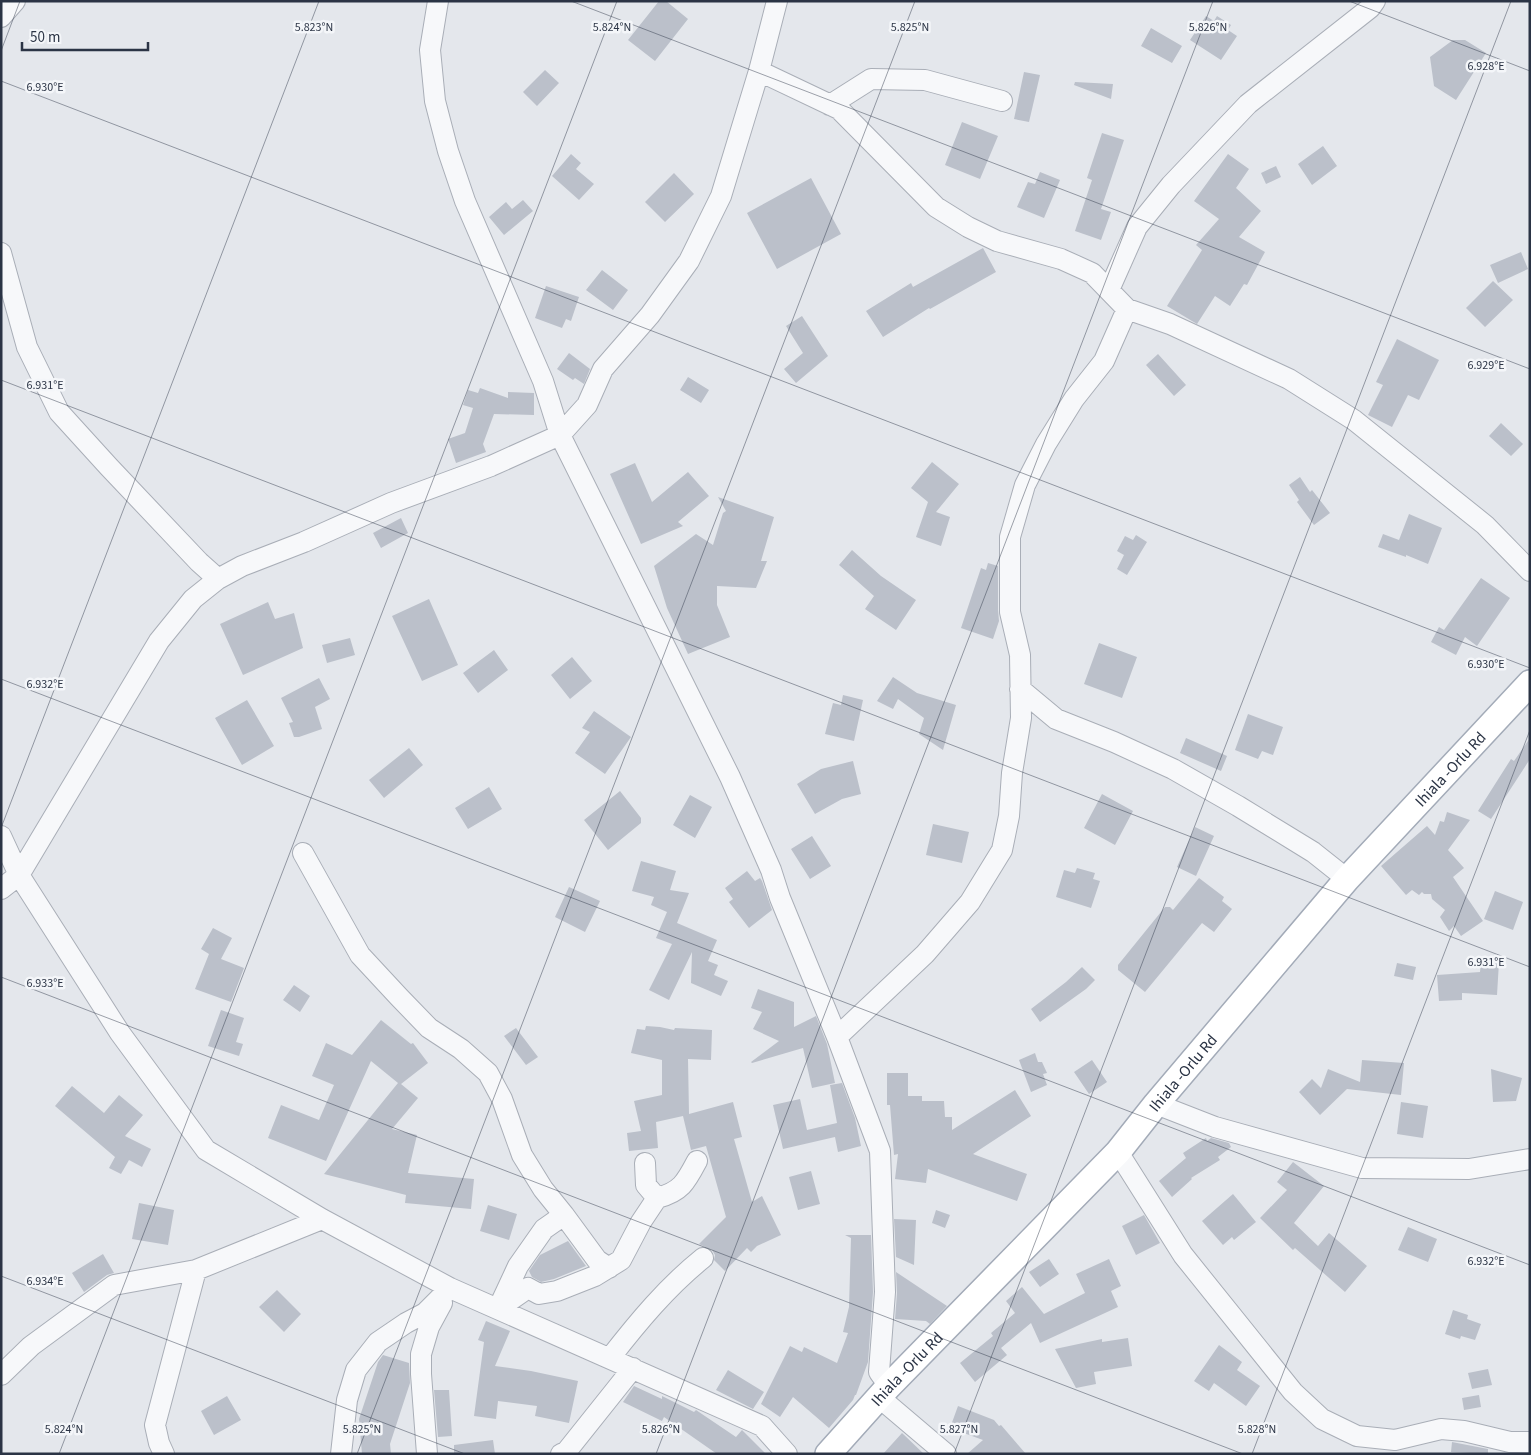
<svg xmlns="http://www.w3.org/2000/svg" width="1531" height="1455" font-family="'Source Sans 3',sans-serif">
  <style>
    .building { fill: #bbc0ca }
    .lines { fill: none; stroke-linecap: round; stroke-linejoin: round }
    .minor-casing { stroke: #a9aeb7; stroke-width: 22 }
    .major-casing { stroke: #a3abb8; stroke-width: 28 }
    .minor { stroke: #f7f8fa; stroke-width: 20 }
    .major { stroke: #fff; stroke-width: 25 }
    .ticks { fill: none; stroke: #2b3445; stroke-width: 1; stroke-opacity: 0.45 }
    .labels { text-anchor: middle; stroke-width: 5; stroke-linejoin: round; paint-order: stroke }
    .street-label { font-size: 16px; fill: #2b3445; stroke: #f4f6f9 }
    .ticks-label { font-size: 12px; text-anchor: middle; fill: #2b3445; stroke: #f4f6f9; stroke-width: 5; stroke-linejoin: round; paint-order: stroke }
  </style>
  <rect width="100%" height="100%" fill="#e4e7ec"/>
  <path class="building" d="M659 1H666L688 19 655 61 628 40Z
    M1206 16 1214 21 1217 16 1231 25 1228 30 1237 36 1221 60 1190 40Z
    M1151 28 1182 46 1172 63 1141 46Z
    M1453 40H1465L1486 53 1456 100 1434 86 1430 57Z
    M545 70 559 83 537 106 523 92Z
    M1024 72 1040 75 1029 122 1014 119Z
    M1075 82 1113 84 1111 99 1074 85Z
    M962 122 998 136 980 179 945 165Z
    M1102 133 1124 140 1101 209 1111 212 1101 240 1075 231 1092 180 1087 178Z
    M1323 146 1337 166 1312 185 1298 164Z
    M571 154 581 163 576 169 594 184 579 200 552 176Z
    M1228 154 1249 169 1236 188 1261 211 1239 237 1265 252 1247 285 1244 284 1230 306 1215 296 1197 324 1167 306 1202 250 1196 245 1219 219 1194 201Z
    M1276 166 1281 177 1266 184 1261 173Z
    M1040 172 1060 180 1044 218 1017 207 1028 182 1035 184Z
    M674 173 694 194 665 222 645 202Z
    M811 178 841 234 777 269 747 213Z
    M523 200 533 211 504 235 489 217 506 202 512 209Z
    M983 248 996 272 930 309 929 308 883 337 866 311 911 283 913 287Z
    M1521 252 1528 269 1498 283 1490 265Z
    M602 270 628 290 613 310 586 290Z
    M1493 281 1513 300 1485 327 1466 308Z
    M546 286 579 297 571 321 566 319 562 328 535 318Z
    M802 316 828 356 796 383 784 369 803 353 786 326Z
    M1397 339 1439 360 1419 400 1408 395 1392 427 1368 415 1383 385 1376 382Z
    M569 353 590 369 584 384 575 378 573 380 557 369Z
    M1158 354 1186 385 1174 396 1146 365Z
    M688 377 709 390 701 403 680 390Z
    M480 388 508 398V392L534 393V415L494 414 483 444 486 452 456 463 448 439 465 433 473 408 463 405 468 390 478 393Z
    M1501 423 1523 444 1511 456 1489 436Z
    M932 462 959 484 936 512 950 517 941 546 916 537 928 502 911 488Z
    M635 463 652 502 688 472 709 496 678 522 683 526 641 544 610 474Z
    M1300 477 1310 492 1312 490 1330 513 1314 525 1297 502 1299 500 1289 485Z
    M718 497 774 517 761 561H767L756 588 717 586V605L730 637 688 654 667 608 654 566 696 534 713 545 723 513 726 511Z
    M1409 514 1442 528 1428 564 1406 555V557L1378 547 1383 534 1399 540Z
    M401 518 408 533 381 548 373 533Z
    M1136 535 1147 542 1127 575 1117 569 1124 555 1117 551 1125 536 1133 540Z
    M852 550 881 576 916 600 896 630 865 609 874 596 839 565Z
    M988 563 998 566V610L999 621 993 639 961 628 981 568 986 570Z
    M1481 578 1510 598 1477 646 1465 637 1456 655 1431 642 1439 627 1444 630Z
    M429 599 458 665 422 681 392 616Z
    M268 602 275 619 294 613 303 648 243 675 220 624Z
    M350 638 355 655 327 663 322 645Z
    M1099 643 1137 657 1122 698 1084 684Z
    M494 650 508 670 478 693 463 673Z
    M572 657 592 681 570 699 551 675Z
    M893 677 917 693 956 705 943 750 919 734 924 718 898 699 893 709 877 701Z
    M319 678 330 699 315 707 322 729 299 737H294L289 723 293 722 281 698Z
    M843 695 863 700 854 741 825 734 833 703 841 705Z
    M247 700 274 746 242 765 215 718Z
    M594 711 631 737 605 774 575 753 590 732 582 728Z
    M1248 714 1283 727 1273 755 1262 751 1258 759 1235 750Z
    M1186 738 1227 756 1221 771 1180 753Z
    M1530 738V759L1491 819 1478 811 1511 759 1514 761Z
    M409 748 423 765 384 798 369 780Z
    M853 761 861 794 842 799 815 814 797 784 821 769Z
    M489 787 502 809 468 829 455 808Z
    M620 791 641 818V823L608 850 584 820Z
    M1102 794 1133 811 1115 845 1084 828Z
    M690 795 712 807 695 838 673 825Z
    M1447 812 1470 820 1448 850 1464 868 1453 877 1483 921 1461 936 1454 926 1449 931 1440 917 1445 910 1432 899 1431 894H1424L1422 892 1419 895 1412 890 1406 895 1381 866 1427 826 1435 835 1440 821 1444 822Z
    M933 824 969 832 962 863 926 855Z
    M1195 827 1214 836 1196 876 1177 867Z
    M812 836 831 866 810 879 791 849Z
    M641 861 676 871 670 890 689 893 677 923 717 940 708 961 718 965 714 975 728 981 721 996 691 983 692 952 669 1000 649 990 672 944 656 938 667 912 651 905 654 897 632 891Z
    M1077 868 1095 873 1093 879 1100 881 1091 908 1056 897 1064 870 1075 873Z
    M747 871 755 881 760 878 762 881 772 910 749 928 729 902 733 899 725 888Z
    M1199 878 1224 897 1222 901 1232 909 1214 932 1202 923 1145 992 1118 970V965L1165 907H1170L1173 910Z
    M569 887 600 901 585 932 555 917Z
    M1495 891 1523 902 1513 930 1484 919Z
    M213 928 232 938 221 959 244 968 231 1002 195 989 209 954 201 949Z
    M1481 962H1499L1497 995 1462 993V1000L1439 1001 1437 975 1480 972Z
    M1397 963 1416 967 1413 980 1394 976Z
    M1082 967 1095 980 1086 989 1040 1022 1031 1009 1066 982Z
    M294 985 310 996 300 1012 283 1000Z
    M758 989 794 1002V1027L816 1016 827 1044 835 1083 812 1088 803 1048 752 1063 751 1062 779 1041 753 1029 762 1012 751 1008Z
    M221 1010 244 1018 236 1042 243 1044 239 1056 208 1046Z
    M381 1020 411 1044 413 1043 428 1063 401 1084 418 1098 392 1129 417 1135 408 1173 474 1179 471 1209 405 1203 406 1195 324 1174 398 1083 371 1061 326 1161 268 1138 281 1105 319 1120 334 1085 312 1076 326 1043 352 1055Z
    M646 1026 660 1027 674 1030 675 1028 712 1030 711 1060 688 1059 689 1114 733 1102 742 1137 734 1139 752 1202 762 1196 781 1235 757 1246 751 1252 747 1248 725 1271 714 1260 715 1255 712 1250 699 1244 726 1217 706 1146 691 1150 683 1116 656 1122 658 1148 629 1151 627 1133 641 1131 634 1101 662 1095V1060L631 1053 637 1029 645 1030Z
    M516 1028 538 1057 526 1065 504 1036Z
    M1035 1053 1038 1062H1042L1047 1073 1043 1074 1047 1085 1031 1092 1019 1060Z
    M1092 1060 1107 1082 1089 1094 1074 1072Z
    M1362 1060 1404 1063 1401 1095 1347 1089 1320 1115 1299 1092 1312 1079 1321 1088 1328 1069 1360 1082Z
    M1491 1069 1522 1078 1516 1101 1493 1102Z
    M887 1073H908V1096H922V1101H944L945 1117H952V1130L1015 1090 1031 1116 973 1154 1027 1174 1017 1201 928 1169 926 1183 895 1179 898 1154 894 1155 890 1105H887Z
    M842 1083 855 1118 861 1146 838 1152 835 1137 783 1149 773 1105 800 1099 807 1130 837 1123 830 1085Z
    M72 1086 104 1113 119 1095 143 1115 125 1136 151 1149 142 1167 129 1160 121 1174 109 1168 115 1157 55 1106Z
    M1401 1102 1428 1106 1423 1138 1397 1134Z
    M1206 1138 1207 1141 1211 1138 1229 1143 1231 1147 1218 1157 1220 1160 1191 1178 1192 1179 1172 1197 1159 1181 1186 1158 1183 1153Z
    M1293 1162 1324 1186 1294 1223 1318 1246 1329 1233 1367 1266 1345 1292 1295 1248 1293 1250 1260 1218 1287 1190 1277 1182Z
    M811 1171 820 1204 798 1210 789 1177Z
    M1233 1194 1256 1222 1234 1240 1232 1237 1223 1245 1202 1221Z
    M139 1203 174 1210 168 1245 132 1239Z
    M488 1205 517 1214 509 1240 480 1231Z
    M936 1210 950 1215 945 1228 932 1223Z
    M1144 1215 1160 1243 1136 1255 1122 1226Z
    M894 1219 916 1220 914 1265 896 1257Z
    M1408 1227 1437 1239 1428 1262 1398 1250Z
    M845 1235H871L873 1292 868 1362 856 1395H855L853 1400 829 1428 793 1397 780 1417 761 1404 790 1346 802 1352 804 1347 837 1363 848 1333 843 1332 849 1307 851 1238Z
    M568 1241 586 1266 554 1279 541 1282 532 1277 529 1271 540 1255Z
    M103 1254 114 1273 107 1275 84 1292 72 1273Z
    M1049 1259 1059 1274 1040 1287 1029 1272Z
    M1109 1259 1121 1286 1111 1291 1118 1307 1040 1343 1031 1323 1001 1348 1007 1355 975 1382 960 1363 993 1336 991 1333 1015 1313 1006 1301 1022 1287 1044 1314 1085 1293 1076 1274Z
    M896 1272 947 1306 930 1324 926 1321 895 1319 897 1293Z
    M277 1290 301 1314 284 1332 259 1307Z
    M1453 1310 1468 1315 1467 1319 1481 1324 1475 1340 1461 1336 1460 1339 1445 1334Z
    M486 1321 510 1331 495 1366 531 1371 578 1381 569 1423 535 1416 537 1406 498 1401 496 1419 474 1416 484 1342 478 1340Z
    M1128 1338 1132 1366 1094 1372 1096 1384 1076 1388 1055 1349 1102 1339V1342Z
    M1219 1345 1242 1362 1237 1370 1260 1386 1246 1406 1214 1383 1209 1391 1194 1381Z
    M383 1355 409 1363 410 1383 390 1444 391 1454H362L359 1419 378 1362Z
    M1488 1369 1492 1385 1472 1389 1468 1373Z
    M728 1370 764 1392 753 1409 716 1390Z
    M634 1386 662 1399V1396L694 1412 696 1410 736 1437 742 1430 766 1454H717L664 1417 662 1421 623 1402Z
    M434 1390H449L452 1436 438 1437Z
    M1479 1395 1481 1407 1464 1410 1462 1398Z
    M227 1396 241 1420 214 1435 201 1411Z
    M958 1406 994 1420 999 1426 1001 1425 1026 1454H967L983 1440 950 1428Z
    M902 1433 924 1454H883Z
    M493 1440 495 1454H454V1445Z
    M1452 1442 1488 1449V1454L1451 1452Z"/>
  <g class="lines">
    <defs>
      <path id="minor" d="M438 1 430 50 435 101 448 151 465 201 543 381 560 435 730 777 771 870 780 898 837 1037 880 1151 885 1292 879 1372 889 1386
        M1 17 15 1
        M759 71 839 109 936 207 968 227 997 241 1061 259 1092 273 1127 309 1170 324 1289 379 1354 420 1485 525 1530 571
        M830 105 871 79 925 80 1002 101
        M1 253 27 347 59 412 109 467 199 562 218 579
        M1109 290 1137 227 1171 185 1248 104 1370 8 1375 1
        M1020 689 1056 719 1114 742 1173 769 1238 806 1313 852 1347 879
        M1 836 19 875 120 1033 206 1150 322 1219 450 1288 762 1426 787 1454
        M303 853 360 955 399 997 429 1028 461 1049 488 1073 502 1099 522 1155 543 1189 564 1215 544 1229 518 1266 498 1309
        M1 889 19 875 159 641 193 599 218 579 242 566 304 542 391 503 491 466 560 435 587 405 603 369 650 315 689 261 721 196 759 71 777 1
        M837 1037 925 954 970 902 1002 850 1009 816 1012 773 1021 718 1020 655 1010 612V537L1025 485 1046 444 1074 399 1104 361 1127 309
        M1156 1104 1215 1127 1362 1168 1469 1169 1530 1159
        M1118 1152 1183 1255 1293 1392 1322 1419 1357 1436 1395 1440 1441 1429 1464 1431 1510 1442H1530
        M645 1163 646 1185 657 1198
        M564 1215 597 1260 609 1268
        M499 1308 528 1288 539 1294 557 1291 595 1276 621 1260 641 1222 657 1198C681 1192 686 1182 697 1161
        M610 1358C638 1322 667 1287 703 1258
        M1 1375 31 1346 114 1285 196 1270 322 1219
        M880 1398 946 1454
        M164 1454 159 1443 155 1425 196 1270
        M341 1454 347 1400 356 1370 378 1342 406 1323 425 1313 450 1288
        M427 1454 421 1374V1354L429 1327 442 1303
        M561 1454 566 1452 633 1368"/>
      <g id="major">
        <path id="s1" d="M828 1454 889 1386 1118 1152 1156 1104 1347 879 1530 683"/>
      </g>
    </defs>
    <use href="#minor" class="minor-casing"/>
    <use href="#major" class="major-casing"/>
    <use href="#minor" class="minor"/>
    <use href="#major" class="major"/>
  </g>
  <path class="ticks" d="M571 1 1530 369M1349 1 1530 71M1 51 20 1M1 81 1530 668M1 380 1530 967M1 679 1530 1265M1 828 319 1M1 977 1243 1454M1 1276 465 1454M59 1454 617 1M357 1454 915 1M656 1454 1213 1M954 1454 1511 1M1252 1454 1530 730"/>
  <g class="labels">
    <g class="street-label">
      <text dy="6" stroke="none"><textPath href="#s1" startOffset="926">Ihiala -Orlu Rd</textPath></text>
      <text dy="6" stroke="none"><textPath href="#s1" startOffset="521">Ihiala -Orlu Rd</textPath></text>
      <text dy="6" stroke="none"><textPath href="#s1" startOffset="116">Ihiala -Orlu Rd</textPath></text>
    </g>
  </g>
  <g class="ticks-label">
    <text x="314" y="31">5.823°N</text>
    <text x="612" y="31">5.824°N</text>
    <text x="910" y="31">5.825°N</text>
    <text x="1208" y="31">5.826°N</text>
    <text x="1486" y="70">6.928°E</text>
    <text x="45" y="91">6.930°E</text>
    <text x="1486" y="369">6.929°E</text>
    <text x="45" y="389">6.931°E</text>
    <text x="1486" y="668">6.930°E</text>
    <text x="45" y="688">6.932°E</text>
    <text x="1486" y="966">6.931°E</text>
    <text x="45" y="987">6.933°E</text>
    <text x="1486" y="1265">6.932°E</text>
    <text x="45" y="1285">6.934°E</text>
    <text x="64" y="1433">5.824°N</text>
    <text x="362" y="1433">5.825°N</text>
    <text x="661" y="1433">5.826°N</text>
    <text x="959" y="1433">5.827°N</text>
    <text x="1257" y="1433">5.828°N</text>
  </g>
  <rect width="1531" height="1455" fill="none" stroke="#2b3445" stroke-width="5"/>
  <path d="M22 42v8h126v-8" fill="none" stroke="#2b3445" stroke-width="2.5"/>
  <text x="30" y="42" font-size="15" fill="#2b3445" stroke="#f4f6f9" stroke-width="4" paint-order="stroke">50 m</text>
</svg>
